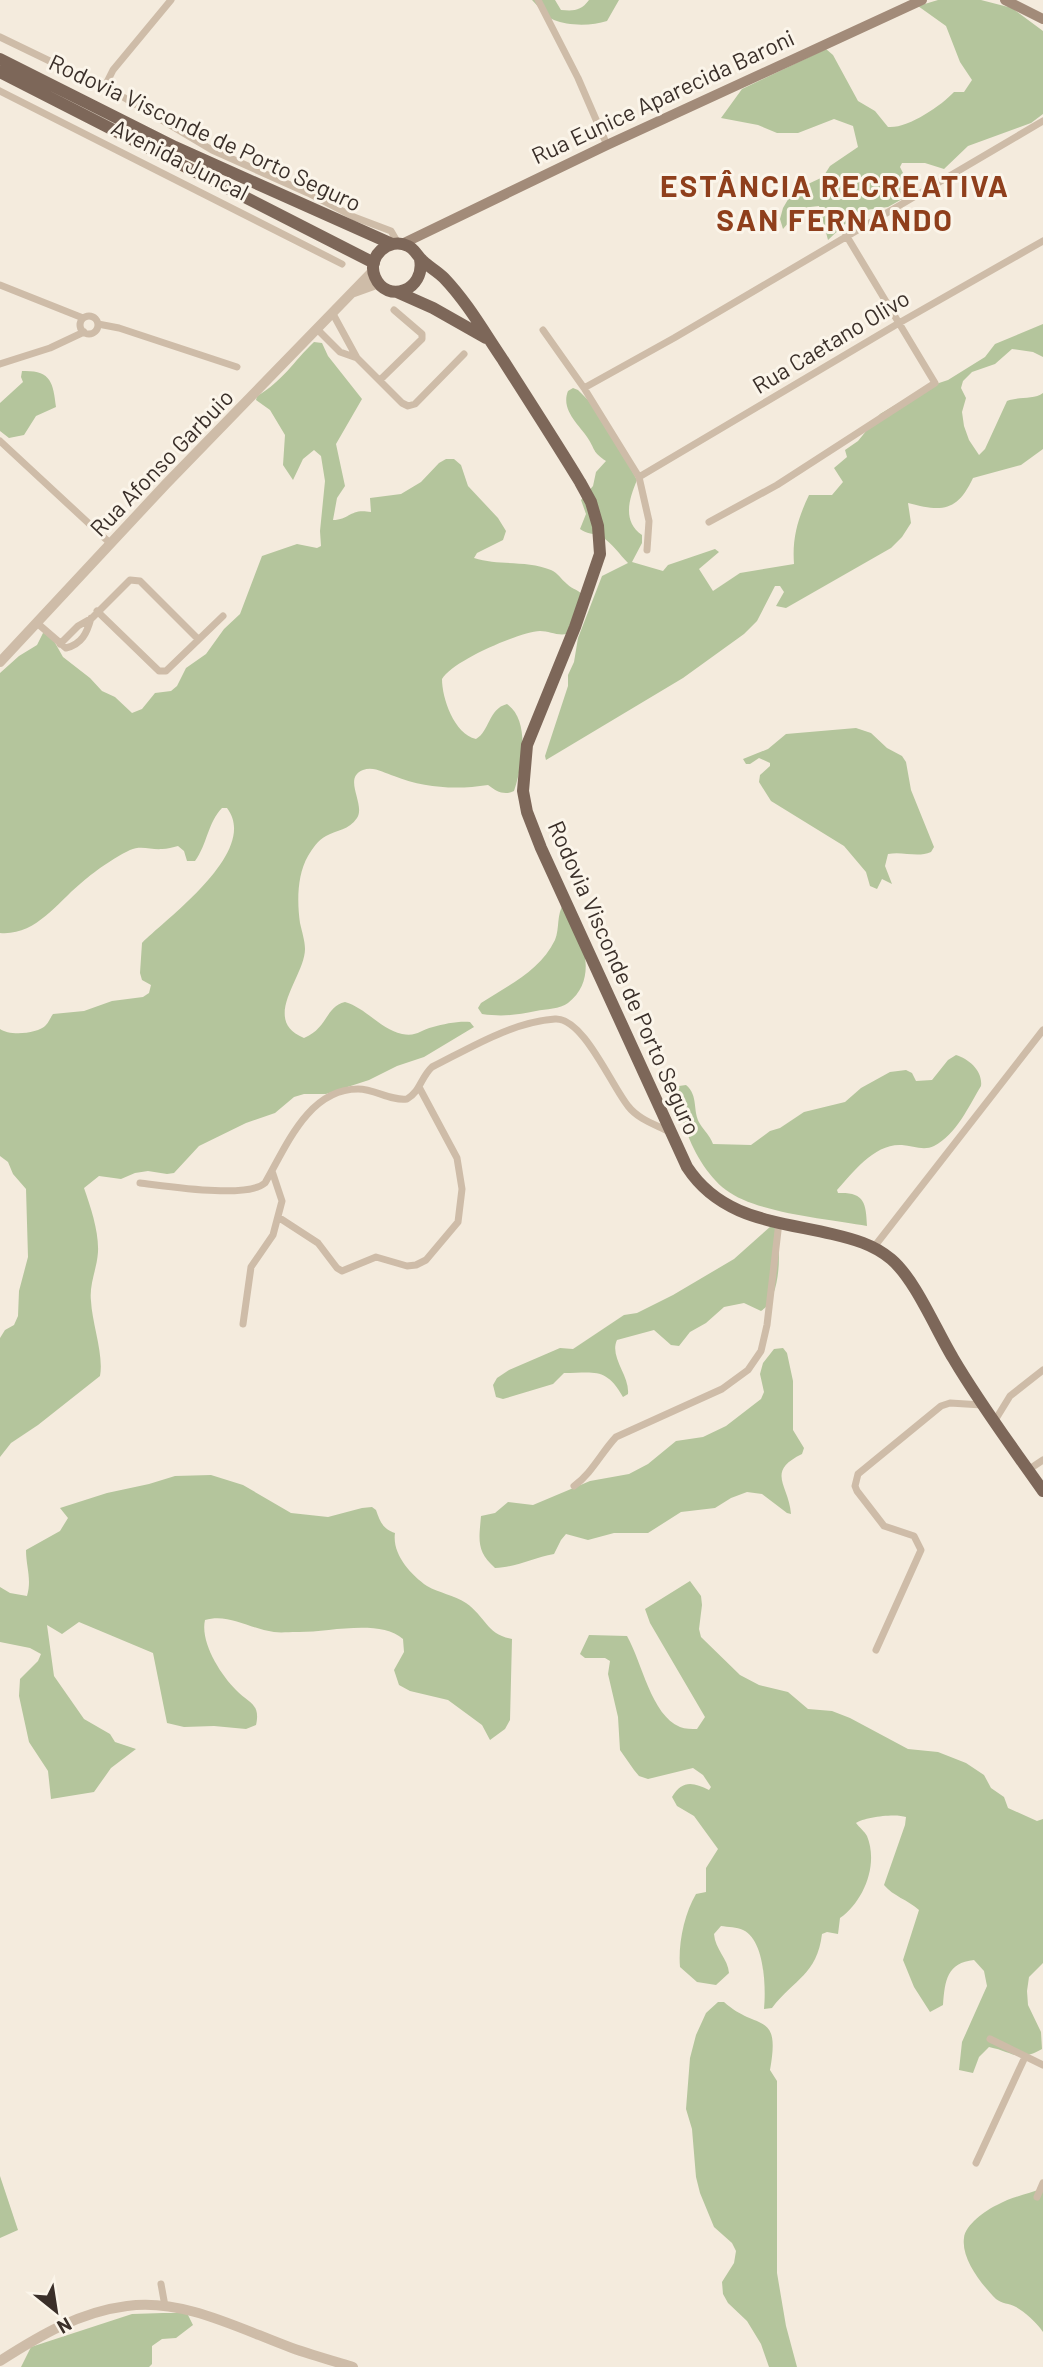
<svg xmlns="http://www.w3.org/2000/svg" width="1043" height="2367" font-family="Barlow,sans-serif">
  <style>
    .green { fill: #b4c59c }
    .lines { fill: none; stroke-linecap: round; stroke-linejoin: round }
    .minor { stroke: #cebca8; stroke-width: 7 }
    .tertiary { stroke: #cebca8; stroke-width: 10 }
    .secondary { stroke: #a28b79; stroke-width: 10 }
    .primary { stroke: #7d6759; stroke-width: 12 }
    .labels { text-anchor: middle; stroke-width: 6; stroke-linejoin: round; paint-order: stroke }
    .street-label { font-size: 23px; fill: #3a2f29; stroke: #fbf5ea }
    .district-label { font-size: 30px; font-weight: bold; letter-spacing: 2px; fill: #8f3f1c; stroke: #fbf5ea }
  </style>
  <rect width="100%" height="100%" fill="#f4ebdd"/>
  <path class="green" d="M532 0H555L561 10C574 11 581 11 589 0H619L607 21C592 26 568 26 554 20 546 17 538 6 532 0Z
    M938 0H981L1012 8 1043 31V114L1031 123 968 146 944 169 925 163H902L900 167 909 185 904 198 888 207 866 210 844 225 828 240 819 206 801 208 783 229 780 219 783 208 793 191 823 177 830 166 858 147 853 126 834 119 798 133H777L758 125 721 118 742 89 826 49 833 55 858 101 875 111 888 127C907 129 941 106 954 92H964L972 80 960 62 946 26 918 6Z
    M1043 324V357L1033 352 1012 349 995 364 972 372 963 381 961 388 966 398 962 412 964 426 969 440 979 455 985 449 1007 401C1019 396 1034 400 1043 393V449L1021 465 973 478C957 512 942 512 908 503L911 523 902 537 891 548 786 608 776 606 784 592 780 586H775L757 621 744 634 683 678 546 760 545 756 568 686V675L574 662 578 638 602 576 628 563C620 555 612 543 602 537 594 533 586 534 580 529L586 514 581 500 593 486 596 472 606 461C593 452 596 452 589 440 581 426 560 411 568 391L573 388 578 390 599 411 637 480C629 499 622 521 642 535V543L632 562 663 571 668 565 715 549 719 552 699 569 713 591 740 573 794 564C792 538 798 518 809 495H832L843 482 834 468 847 457 845 450 858 441 880 414 924 388 948 380 985 357 995 344Z
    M314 342 322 343 328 356 362 399 336 444 345 486 337 498 333 520C351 519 350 508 371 512L370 498 401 494 421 482 439 463 446 459H454L461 465 468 486 498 518 506 531 503 540 477 553 474 558C499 566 527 560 551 570 558 573 561 579 567 584 573 590 579 589 584 597L567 634C557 636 549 631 540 631 519 632 452 661 442 679 442 698 454 734 476 739 490 731 488 709 507 704 531 721 522 767 514 791 504 796 496 791 488 785 456 790 424 788 394 776 384 773 374 766 363 770 342 778 366 804 357 818 349 830 337 830 326 836 318 840 313 848 308 856 297 875 297 902 300 923 302 932 305 941 305 949 305 977 260 1020 304 1038 328 1028 325 1007 345 1002 366 1008 380 1029 402 1034 417 1037 420 1030 433 1027 444 1024 458 1021 470 1022L474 1027 424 1057 397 1066 369 1080 326 1094H304L294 1097 275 1113 246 1123 199 1146 174 1173 167 1174 148 1171 135 1173 121 1179 99 1176 84 1188C91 1208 99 1232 98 1252 97 1269 89 1284 91 1301 92 1323 104 1355 100 1376L38 1425 11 1443 0 1457V1338L5 1330 14 1325 18 1316 19 1291 28 1257 26 1189 13 1174 8 1162 0 1156V1029C9 1036 38 1034 46 1025 49 1022 50 1018 53 1014L84 1011 112 1001 143 997 149 993 151 985 142 980 140 973 142 943C168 917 260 851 227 808H222C208 822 207 845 195 861H187L184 851 178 846C173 847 167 849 162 849 151 850 141 845 130 850 115 857 92 873 80 884 56 904 35 936 0 933V673L19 656 37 645 43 633 50 634 63 657 90 678 102 691 115 697 132 713 142 709 155 693 171 691 177 686 186 668 206 654 224 629 240 614 262 556 297 544 317 548 321 546 320 531 325 481 321 456 314 450 303 459 293 480 283 465 285 435 270 410 256 400 257 396C283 381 293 362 314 342Z
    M22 371C51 370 53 382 56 407L36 416 24 435 9 438 0 431V403L23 382 21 377Z
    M856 728 871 733 887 748 902 756 906 762 911 790 934 847 931 852C917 858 903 851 888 854L885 866 892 884 882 879 877 889 870 886 866 872 844 846 771 801 759 782 760 775 770 766V763L759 758 750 764H746L743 759 768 749 786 734Z
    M564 903C581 932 601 978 568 1003 560 1009 546 1009 536 1011 516 1015 503 1017 482 1014L478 1008 481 1003C509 985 540 971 555 940 560 928 556 915 564 903Z
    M956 1055C969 1059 983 1071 981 1086 969 1106 956 1135 934 1146 924 1151 913 1146 902 1145 875 1143 853 1172 837 1190L838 1193C864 1192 866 1202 867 1226 828 1219 756 1213 726 1190 707 1176 692 1149 685 1127 681 1115 673 1098 679 1086L686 1085C699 1096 692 1111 700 1124 705 1132 709 1134 713 1144L751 1145 770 1131 780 1128 804 1112 845 1102 861 1088 890 1072 906 1070 912 1073 916 1081 932 1080 948 1060Z
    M771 1226 775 1228C782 1248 781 1299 761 1311L744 1303 724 1307 706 1323 690 1332 679 1346 671 1345 654 1330 617 1340C609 1357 630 1376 628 1394L623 1397C606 1367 595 1373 564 1373L553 1384 503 1399 496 1397 493 1385 497 1378 509 1370 560 1348 573 1349 624 1315 637 1313 673 1295 734 1259Z
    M783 1348 787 1353 793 1381V1430L804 1448 802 1454C765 1472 789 1485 791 1514L787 1513 762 1494 747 1492 731 1498 715 1508 681 1512 648 1533H614L588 1540 566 1534 561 1540 554 1554C533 1558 517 1567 495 1568 476 1551 479 1540 481 1516L495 1513 508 1502 533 1505 590 1481 629 1474 648 1464 676 1441 703 1437 726 1426 761 1399 764 1392 760 1374 763 1363 774 1349Z
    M211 1475 243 1485 291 1513 328 1517 362 1508 372 1507 376 1510C380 1522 383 1529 395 1533 392 1554 410 1574 427 1586 439 1593 454 1595 466 1603 486 1617 486 1634 512 1639L510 1720 505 1729 490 1740 482 1725 448 1700 410 1691 399 1685 394 1670 404 1652 403 1639C379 1618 326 1633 296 1632 289 1632 281 1633 274 1632 250 1629 229 1613 205 1620 200 1642 220 1674 236 1690 248 1703 261 1703 256 1725L246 1729 214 1726 184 1727 167 1723 153 1653 79 1622 62 1634 47 1625 54 1676 84 1719 110 1734 115 1742 136 1749 111 1768 94 1792 51 1799 48 1771 29 1742 19 1696 20 1679 38 1661 41 1654 30 1648 0 1642V1587L10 1593 27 1596C32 1579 26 1567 26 1550L60 1531 68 1518 60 1508 107 1493 149 1484 175 1476Z
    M690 1581 701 1596 702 1605 699 1629 701 1637 740 1675 759 1685 788 1692 808 1709 832 1711 850 1718 908 1749 938 1752 966 1763 984 1775 991 1788 1004 1797 1008 1808 1037 1821 1043 1819V1963L1029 1977 1027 1991 1028 2005 1041 2032 1042 2049C1017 2063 1014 2052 989 2047L979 2057 973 2073 959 2070 962 2042 987 1986 984 1971 974 1960C947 1963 945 1980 943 2005L930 2012 914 1987 903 1960 919 1910C908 1900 893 1896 884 1885L905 1825 906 1817C896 1813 864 1817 856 1823 859 1827 865 1832 867 1836 879 1865 863 1902 840 1918L838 1934 827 1932 822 1934C817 1975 794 1979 772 2008L764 2009C766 1989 765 1940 743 1930 737 1927 728 1927 721 1926L714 1934C715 1949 728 1959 729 1973L716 1985 697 1982 680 1967C678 1945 684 1914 696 1894L706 1892V1868L718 1849 694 1816 677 1806 672 1797C682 1780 693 1782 709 1790L711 1787 703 1775 693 1768 648 1779 639 1776 634 1770 620 1750 618 1717 608 1674 610 1661 605 1658H585L580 1654 589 1635 627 1636C642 1662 651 1715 680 1727 685 1729 692 1729 697 1729L705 1717 650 1623 645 1609Z
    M718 2002H724C757 2032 781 2009 770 2070L777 2081V2273L786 2326 797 2367H769L761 2344 747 2321 728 2303 723 2294 722 2282 734 2263 736 2251 732 2243 714 2227 700 2193 696 2177 692 2129 686 2109 690 2058 696 2035 706 2013Z
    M0 2176 18 2230 0 2238Z
    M1043 2188V2332C1037 2323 1025 2312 1016 2307 1009 2303 1002 2304 996 2299 982 2285 961 2259 964 2238 965 2225 986 2210 997 2205 1011 2197 1028 2194 1043 2188Z
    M163 2313H187L193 2325 176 2338 162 2339 152 2346V2364L149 2367H21L31 2347 132 2314Z"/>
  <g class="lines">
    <path class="minor" d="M538 0 578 78 607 145
      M0 37 118 94 212 150 308 193 354 217 391 231 398 243
      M104 88 113 70 171 0
      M0 91 342 264
      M0 285 83 318
      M80 325a9 9 0 1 1 18 0a9 9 0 1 1-18 0Z
      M98 324 119 328 237 367
      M317 329 340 352 357 358 333 314
      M543 330 584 388 639 477 649 521 647 550
      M357 358 402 403 408 406 415 404 464 354
      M0 364 50 348 84 332
      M380 380 422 339V334L394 310
      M584 388 674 338 1043 121
      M0 441 111 544
      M639 477 899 323 1043 241
      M709 522 777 485 935 383 846 235
      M97 611 159 671H166L223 616
      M37 623 66 648C82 644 87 633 91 618
      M60 644 78 626 92 618 130 580 140 581 198 639
      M140 1183C166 1186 247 1199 265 1183 286 1147 308 1089 358 1089 375 1089 390 1101 407 1099 420 1092 421 1077 432 1067 470 1048 512 1022 555 1019 583 1017 611 1085 628 1106 638 1119 654 1124 668 1131
      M278 1217 318 1243 337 1268 342 1271 376 1257 407 1266 416 1265 426 1260 458 1222 462 1189 457 1158 419 1087
      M874 1247 1043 1030
      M243 1324 251 1267 273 1235 282 1201 272 1171
      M994 1422 1010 1396 1043 1370
      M1028 1470 1043 1460
      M574 1486C592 1473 601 1453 616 1437L722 1389 748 1370 761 1351 767 1325 779 1222
      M876 1650 921 1550 914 1536 884 1526 857 1491 855 1486 858 1474 941 1406 950 1403 982 1405
      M990 2039 1043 2065
      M976 2163 1025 2057
      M1037 2197 1043 2183
      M161 2284 165 2306"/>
    <path class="tertiary" d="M354 292 379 283
      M0 662 166 484 373 271
      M0 2361C39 2336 79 2312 127 2306 183 2298 240 2329 292 2348 312 2355 333 2361 353 2367"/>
    <path class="secondary" d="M1005 0 1043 19
      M402 244 607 145 922 0"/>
    <path class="primary" d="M0 59 175 147 392 244
      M0 72 374 263
      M420 259C426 290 387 305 375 277 366 257 389 236 408 246 415 249 417 256 423 261 429 267 437 271 444 278 467 302 484 332 503 360 529 401 555 441 580 482L591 502 598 526 600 554 575 627 527 745 523 791 527 812 541 848 687 1167C721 1219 776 1221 832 1234 853 1239 873 1244 891 1259 915 1279 936 1330 953 1358 980 1404 1012 1447 1043 1491
      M397 292 433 308 486 338"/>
  </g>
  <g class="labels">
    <g class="street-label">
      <text transform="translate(663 97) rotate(-25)" y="8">Rua Eunice Aparecida Baroni</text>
      <text transform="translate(205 133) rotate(25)" y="8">Rodovia Visconde de Porto Seguro</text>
      <text transform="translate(180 160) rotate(27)" y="8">Avenida Juncal</text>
      <text transform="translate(831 342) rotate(-31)" y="8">Rua Caetano Olivo</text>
      <text transform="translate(162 463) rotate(-46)" y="8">Rua Afonso Garbuio</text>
      <text transform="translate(624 978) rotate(66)" y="8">Rodovia Visconde de Porto Seguro</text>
    </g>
    <g class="district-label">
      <text x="835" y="197">ESTÂNCIA RECREATIVA<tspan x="835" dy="34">SAN FERNANDO</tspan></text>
    </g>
  </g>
  <g transform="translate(56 2311) rotate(150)" stroke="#fbf5ea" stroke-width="5" paint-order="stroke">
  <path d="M0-5L12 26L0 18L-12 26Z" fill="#3a2f29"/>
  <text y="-10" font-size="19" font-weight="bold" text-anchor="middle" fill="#3a2f29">N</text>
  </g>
</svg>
